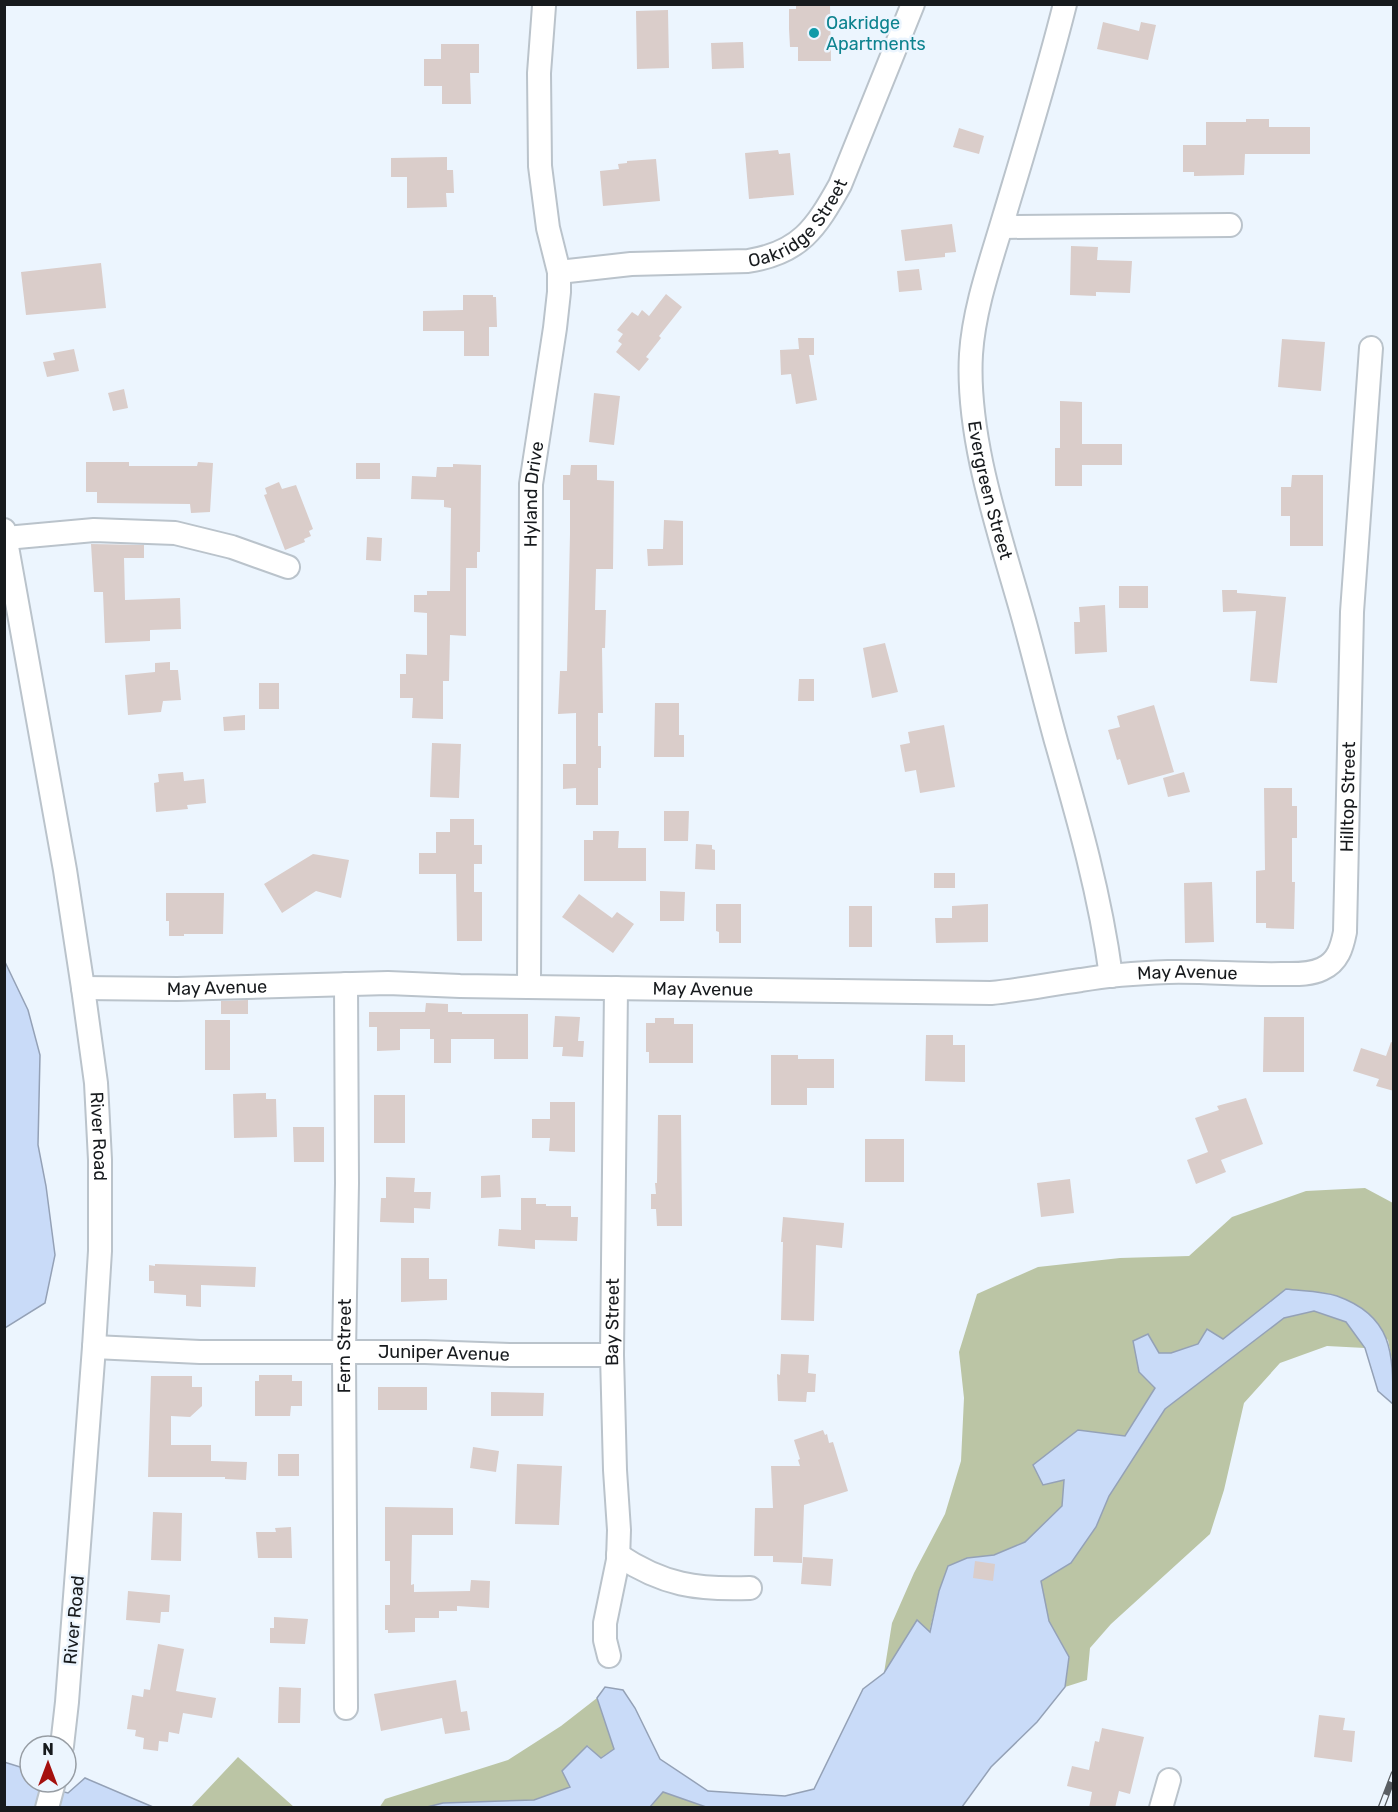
<svg xmlns="http://www.w3.org/2000/svg" width="1398" height="1812" font-family="Rubik,sans-serif">
  <style>
    .green { fill: #bbc5a5 }
    .water { fill: #c9dbf8; stroke: #94a1b6; stroke-width: 1.5 }
    .building { fill: #dacdca }
    .lines { fill: none; stroke-linecap: round; stroke-linejoin: round }
    .minor-casing { stroke: #bac3cb; stroke-width: 26 }
    .minor { stroke: #fff; stroke-width: 22 }
    .rail-casing { stroke: #5a5f64; stroke-width: 7 }
    .rail { stroke: #ecf5fe; stroke-width: 4.5; stroke-dasharray: 14; stroke-linecap: butt }
    .culture-dot { fill: #0f9aa8; stroke: #ecf5fe; stroke-width: 2 }
    .labels { text-anchor: middle; stroke-width: 5; stroke-linejoin: round; paint-order: stroke }
    .culture-label { font-size: 18px; fill: #0d838f; stroke: #ecf5fe; text-anchor: start }
    .street-label { font-size: 18px; fill: #171a1d; stroke: #ecf5fe }
  </style>
  <rect width="100%" height="100%" fill="#ecf5fe"/>
  <path class="green" d="M1365 1188 1393 1203V1365L1388 1340 1336 1296 1223 1339 1198 1344 1171 1353H1159L1155 1388 1125 1436 1078 1430 1034 1465 1065 1480 1062 1506 1026 1542 994 1555 967 1558 948 1566 939 1591 929 1633 917 1621 884 1673 892 1623 914 1573 945 1514 961 1461 964 1398 959 1352 977 1294 1038 1267 1120 1258 1189 1256 1232 1217 1306 1191Z
    M1314 1311 1346 1322 1365 1348 1327 1346 1280 1363 1244 1403 1224 1490 1210 1534 1111 1624 1090 1648 1087 1680 1065 1687 1069 1657 1049 1621 1041 1581 1071 1563 1096 1527 1109 1496 1165 1409 1284 1318Z
    M597 1698 614 1749 600 1758 588 1746 570 1787 534 1800 443 1803 423 1808H379L385 1799 508 1760 561 1726Z
    M238 1757 294 1807H191Z
    M663 1792 706 1807 650 1808Z"/>
  <path class="water" d="M5 962 28 1010 40 1055 38 1145 46 1186 55 1255 45 1303 5 1328Z
    M1286 1289C1302 1291 1322 1291 1337 1296 1393 1316 1393 1353 1393 1404L1378 1391 1365 1348 1346 1322 1314 1311 1284 1318 1165 1409 1109 1496 1096 1527 1071 1563 1041 1581 1049 1621 1069 1657 1065 1687 1037 1722 991 1767 962 1807H706L663 1792 650 1807 423 1808 443 1803 534 1800 570 1787 562 1771 587 1746 601 1758 614 1749 597 1698 605 1687 623 1690 635 1708 660 1759 708 1791 785 1796 814 1789 863 1689 884 1673 917 1620 930 1632 939 1591 948 1566 967 1558 994 1555 1025 1542 1062 1506 1064 1480 1043 1485 1033 1465 1078 1430 1125 1436 1155 1388 1139 1372 1133 1341 1148 1334 1159 1353H1171L1198 1344 1207 1329 1223 1339Z
    M4 1762 30 1770V1782H35L36 1785 68 1793 85 1778 153 1807H5Z"/>
  <path class="building" d="M796 4H830L831 61H798V47H790L789 29V9H796Z
    M668 10 669 68 637 69 636 11Z
    M1103 22 1139 31 1141 22 1156 25 1148 60 1097 49Z
    M743 42 744 68 712 69 711 43Z
    M441 44H479V73H470L471 104H442V86H424V59H441Z
    M1246 119H1269V127H1310V154H1245L1244 175 1194 176V172H1183V145H1206V122H1246Z
    M959 128 984 136 979 154 953 147Z
    M778 150 779 154 790 153 794 195 749 199 745 153Z
    M447 157V170H453L454 193H446L447 207 407 208V177H391V158Z
    M656 159 660 201 603 206 600 171 619 169 618 164 627 163V161Z
    M952 224 956 252 945 253V257L905 261 901 230Z
    M1071 246 1098 247 1097 260 1132 261 1130 293 1096 292V296L1070 295Z
    M101 263 106 308 26 315 21 272Z
    M919 269 922 290 899 292 897 271Z
    M666 294 682 307 659 336 661 338 646 357 649 359 639 371 616 352 622 344 618 341 623 334 617 330 632 312 638 316 642 310 649 316Z
    M463 295H493V297H496L497 327H489V356H464V331H423V311L463 310Z
    M798 338H814V355H809L817 400 796 404 791 374 781 375 780 350 799 349Z
    M1282 339 1325 342 1321 391 1278 387Z
    M74 349 79 371 47 377 43 362 55 360 53 353Z
    M124 389 128 408 113 411 108 393Z
    M594 393 620 396 614 445 589 442Z
    M1060 401 1082 402V444H1122V465H1082V486H1055V448H1060Z
    M86 462H129V466H197L198 462 213 463 210 512 191 513 190 504 97 503V492H86Z
    M356 463H380V479H356Z
    M453 464 481 465 480 552H477V568H466V636L450 635 449 681H443V719L412 718 413 698H400V674H406V654L427 655V613L414 612V595H427V591H450L451 508 444 507V500L411 499 412 476 436 477 437 467H453Z
    M571 465H597V480L614 481 613 569H596L595 610H606L605 648H602L603 713H598V746H601V768H598V805H576V788L563 789V764H576V713L558 714 560 671H567L570 534V500H563V475H570Z
    M1292 475H1323V546H1290V516H1281V487H1291Z
    M279 482 282 489 296 485 313 529 309 531 311 536 304 539 305 542 285 550 264 495 267 494 265 488Z
    M664 520 683 521V565L648 566 647 549H663Z
    M367 537 382 538 381 561 366 560Z
    M91 544 144 545V558H124L125 600 180 598 181 629 150 630V641L105 643 103 592H94Z
    M1119 586H1148V608H1119Z
    M1222 590H1237V593L1286 597 1277 683 1250 681 1256 611 1223 612Z
    M1105 605 1107 652 1075 654 1074 622H1080L1079 607Z
    M885 643 898 692 872 698 863 648Z
    M170 662V670H178L181 700 163 701 161 712 128 715 125 675 155 672V663Z
    M799 679H814V701H798Z
    M259 683H279V709H259Z
    M655 703H679V735H684V757H654Z
    M1154 705 1174 772 1128 785 1120 759 1117 760 1108 730 1120 727 1117 716Z
    M245 715V730L224 731 223 717Z
    M944 725 955 787 920 793 916 770 905 772 900 745 910 743 908 732Z
    M432 743 461 744 459 798 430 797Z
    M183 772 184 781 204 779 206 803 187 805 188 809 156 812 154 783 159 782 158 774Z
    M1184 772 1190 792 1168 797 1163 778Z
    M1264 788H1292V806H1297V838H1292V882H1295L1294 929 1266 928V923H1256V871L1265 870Z
    M664 811H689L688 841H664Z
    M450 819H474V845H482V864H474V892H482V941H457L456 874H419V853H436V832H450Z
    M593 831H619L618 848H646V881H584V840H593Z
    M696 844 712 845V849L715 850V870L695 869Z
    M313 854 349 860 341 898 316 891 282 913 264 884Z
    M934 873H955V888H934Z
    M1212 882 1214 942 1185 943 1184 883Z
    M660 891 685 892 684 921H660Z
    M166 893H224L223 934H184V936H169V921H166Z
    M579 894 612 918 617 912 634 924 613 953 562 917Z
    M716 904H741V943H719V932L716 931Z
    M988 904V942L936 943 935 918H952V906Z
    M849 906H872V947H849Z
    M248 1000V1014H221V1001Z
    M426 1003 448 1004V1012H462V1014H528V1059H494V1039H451V1063H434V1039H430V1029H400V1050L377 1051V1027H369V1012H425Z
    M555 1016 580 1017 578 1041H584L583 1057 562 1056 563 1047H553Z
    M1264 1017H1304V1072H1263Z
    M655 1018H674V1024H693V1063H649V1052H646V1023H655Z
    M205 1020H230V1070H205Z
    M926 1035H953V1045H965V1082L925 1081Z
    M1391 1042 1394 1043V1091L1376 1086 1379 1079 1353 1071 1361 1048 1386 1056Z
    M771 1055H798V1059H834V1088H807V1105H771Z
    M266 1093V1099H276L277 1137 234 1138 233 1094Z
    M374 1095H405V1143H374Z
    M1246 1098 1263 1144 1221 1160 1226 1172 1196 1184 1187 1160 1208 1152 1195 1118 1219 1110 1217 1106Z
    M550 1102H575V1152L549 1151 550 1138H532V1119H550Z
    M658 1115H681L682 1226H657L656 1209H651V1194H656L655 1183H657Z
    M293 1127H324V1162H294Z
    M865 1139H904V1182H865Z
    M500 1175 501 1197 481 1198V1176Z
    M386 1177 415 1178 414 1192H431L430 1209 414 1208V1223L380 1222 381 1198H386Z
    M1070 1179 1074 1213 1041 1217 1037 1183Z
    M521 1198H536V1204H546V1206H571V1217H578L577 1241 535 1240V1249L498 1246 499 1229 521 1230Z
    M783 1217 844 1223 842 1248 816 1245 814 1321 781 1320 783 1242H781Z
    M401 1258H429V1279H447V1300L401 1302Z
    M155 1264 256 1267 255 1287 201 1285V1307L186 1306V1295L154 1293V1281H149V1265L155 1266Z
    M781 1354 809 1355 808 1373 816 1374 815 1392H807L806 1402 778 1401 777 1374 780 1375Z
    M259 1375H292V1381H302V1406H291L290 1416H255V1381H259Z
    M151 1376H192V1387H202V1406L190 1417 171 1416V1445H211V1461L247 1462 246 1480 225 1479V1477H148Z
    M378 1387H427V1410H378Z
    M491 1392 544 1393 543 1416H491Z
    M823 1430 825 1435 827 1434 829 1443 833 1442 848 1491 804 1505 802 1563 773 1562V1556H754L755 1508H773L771 1466H800L798 1460 800 1459 794 1440Z
    M473 1447 499 1451 496 1472 470 1468Z
    M278 1454H299V1476H278Z
    M517 1464 562 1466 559 1525 515 1524Z
    M385 1507 453 1508V1535H412L411 1585 414 1584V1592L470 1591 471 1580 490 1581 489 1608 457 1606V1611H439V1618H415V1632L388 1633V1630H385V1605H390V1561H385Z
    M153 1512 182 1513 181 1561 151 1560Z
    M291 1527 292 1558H258L256 1532H276L275 1528Z
    M803 1557 833 1559 831 1586 801 1584Z
    M975 1561 995 1564 993 1581 973 1578Z
    M128 1591 170 1595 169 1612H161L160 1623 126 1620Z
    M274 1617 308 1619 305 1644 270 1643V1628H274Z
    M158 1644 184 1649 176 1691 216 1698 212 1718 183 1713 179 1734 169 1732 168 1742 159 1741 158 1751 143 1749 144 1738 135 1736 136 1730 127 1729 132 1695 143 1697 144 1689 150 1690Z
    M456 1680 461 1712 467 1711 470 1730 445 1734 442 1718 381 1731 374 1694Z
    M279 1687 301 1688 300 1723H278Z
    M1319 1715 1345 1718 1343 1730 1355 1731 1352 1762 1314 1757Z
    M1102 1728 1144 1737 1130 1794 1119 1791 1115 1808H1089L1092 1792 1067 1786 1072 1766 1089 1770 1095 1741 1099 1742Z"/>
  <g class="lines">
    <defs>
      <g id="minor">
        <path id="s1" d="M1065 4C1047 76 1025 147 1004 217 991 261 974 308 971 354 966 440 1001 537 1024 620 1035 660 1045 701 1056 741 1079 821 1100 894 1111 976"/>
        <path d="M1002 227 1230 225"/>
        <path id="s2" d="M559 272 631 264 748 261C800 253 816 228 840 185L913 4"/>
        <path id="s3" d="M4 530 65 870 83 988 96 1083 100 1160V1251L94 1347 67 1702 62 1746"/>
        <path d="M6 538 94 530 175 533 232 547 288 567"/>
        <path id="s4" d="M529 986 531 484 555 328 559 292V272L548 228 540 166 539 73 544 6"/>
        <path id="s5" d="M83 988 177 989 388 983 460 986 991 993C1022 990 1051 984 1081 980 1110 975 1139 973 1168 972 1206 971 1244 975 1282 974 1295 974 1310 975 1322 969 1338 962 1342 947 1345 932L1352 612 1371 348"/>
        <path id="s6" d="M94 1347 200 1352H425L510 1355H612"/>
        <path d="M618 1555C663 1585 697 1590 750 1588"/>
        <path id="s7" d="M609 1656 605 1640V1623L618 1560 619 1530 615 1470 612 1355 616 988"/>
        <path id="s8" d="M346 1708 344 1352 347 1183 346 984"/>
        <path d="M47 1808 54 1782"/>
        <path d="M1161 1808 1169 1780"/>
      </g>
    </defs>
    <use href="#minor" class="minor-casing"/>
    <use href="#minor" class="minor"/>
    <defs>
      <path id="rail" d="M1381 1808 1394 1774"/>
    </defs>
    <use href="#rail" class="rail-casing"/>
    <use href="#rail" class="rail"/>
  </g>
  <circle class="culture-dot" cx="814" cy="33" r="6"/>
  <g class="labels">
    <g class="culture-label">
      <text x="826" y="29">Oakridge<tspan x="826" dy="21">Apartments</tspan></text>
    </g>
    <g class="street-label">
      <text dy="6" stroke="none"><textPath href="#s2" startOffset="255">Oakridge Street</textPath></text>
      <text dy="6" stroke="none"><textPath href="#s1" startOffset="501">Evergreen Street</textPath></text>
      <text dy="6" stroke="none"><textPath href="#s4" startOffset="492">Hyland Drive</textPath></text>
      <text dy="6" stroke="none"><textPath href="#s5" startOffset="1422">Hilltop Street</textPath></text>
      <text dy="6" stroke="none"><textPath href="#s5" startOffset="1106">May Avenue</textPath></text>
      <text dy="6" stroke="none"><textPath href="#s5" startOffset="134">May Avenue</textPath></text>
      <text dy="6" stroke="none"><textPath href="#s5" startOffset="620">May Avenue</textPath></text>
      <text dy="6" stroke="none"><textPath href="#s3" startOffset="614">River Road</textPath></text>
      <text dy="6" stroke="none"><textPath href="#s7" startOffset="336">Bay Street</textPath></text>
      <text dy="6" stroke="none"><textPath href="#s8" startOffset="362">Fern Street</textPath></text>
      <text dy="6" stroke="none"><textPath href="#s6" startOffset="350">Juniper Avenue</textPath></text>
      <text transform="translate(74 1620) rotate(-85)" y="6">River Road</text>
    </g>
  </g>
  <rect width="1398" height="1812" fill="none" stroke="#171a1d" stroke-width="12"/>
  <g transform="translate(48 1764)"><circle r="28" fill="#ecf5fe" stroke="#979da4" stroke-width="1.5"/>
  <path d="M0-4.5L10 22L0 15L-10 22Z" fill="#a5100e"/>
  <text y="-9" font-size="16" font-weight="bold" text-anchor="middle" fill="#171a1d">N</text>
  </g>
</svg>
